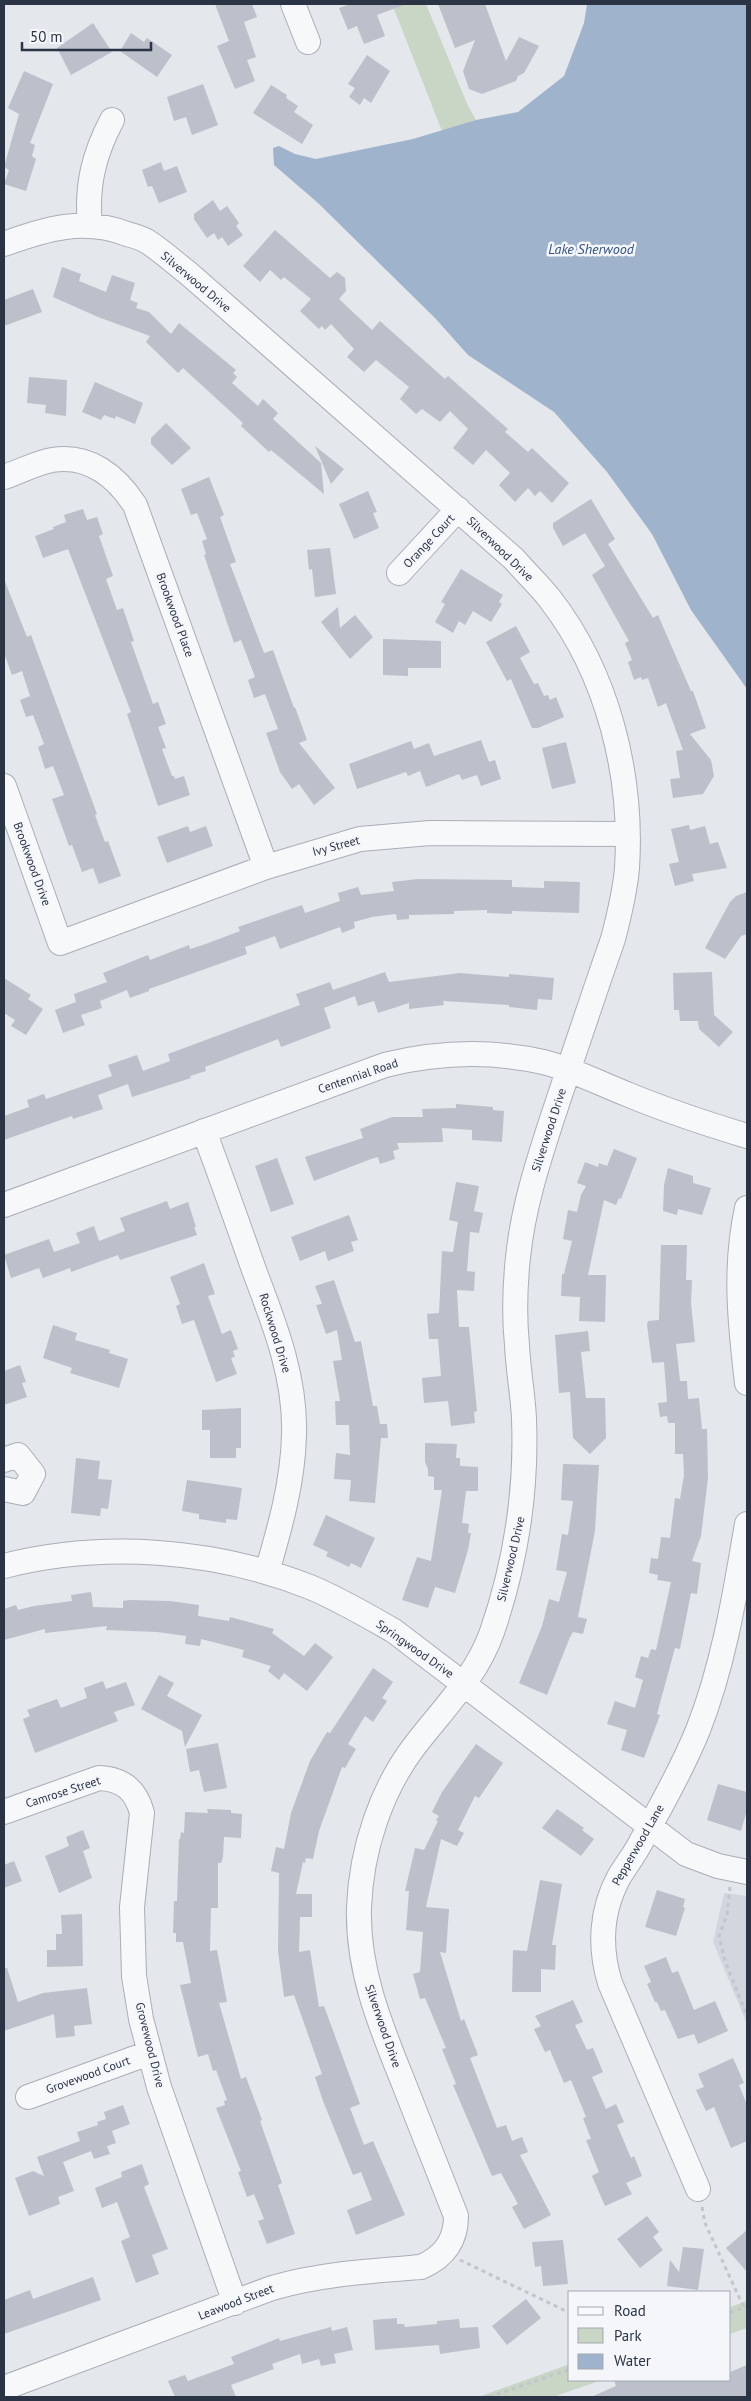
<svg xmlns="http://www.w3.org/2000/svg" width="751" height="2401" font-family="'PT Sans',sans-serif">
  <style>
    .built { fill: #d2d6de }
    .green { fill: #c9d6c5 }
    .water { fill: #9fb4cc }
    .building { fill: #bbc0ca }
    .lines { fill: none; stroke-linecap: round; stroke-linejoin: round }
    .minor-casing { stroke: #a9aeb7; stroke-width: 26 }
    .path { stroke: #c2c5cb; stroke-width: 3; stroke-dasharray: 4 4; stroke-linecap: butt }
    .minor { stroke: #f7f8fa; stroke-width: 24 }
    .labels { text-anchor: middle; stroke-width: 5; stroke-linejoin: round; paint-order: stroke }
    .street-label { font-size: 12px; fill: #2b3445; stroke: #f4f6f9 }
    .water-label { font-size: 14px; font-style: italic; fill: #34527a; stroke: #f4f6f9 }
  </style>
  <rect width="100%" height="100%" fill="#e4e7ec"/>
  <path class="built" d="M724 1893 747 1896V2024L713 1942Z"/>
  <path class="green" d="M392 4H426L468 106 476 120 442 131Z
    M747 2301V2328L730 2334V2307Z
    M570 2364V2380H602L553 2397H478Z"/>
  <path class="water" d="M587 4H747V689L691 610 652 534 607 472 554 412 468 355 435 318 318 203 274 165 273 148 279 146 295 154 316 159 413 139 476 120 518 112 564 76 584 23Z"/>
  <path class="building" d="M215 4H252L257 17 244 22 256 57 247 60 255 81 235 89 217 46 229 41Z
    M350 4H404V5L377 15 385 36 364 44 357 26 348 30 339 8Z
    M438 4H485L506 61 519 37 539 46 524 73 518 76 516 81 482 94 469 89 463 71 475 40 455 48Z
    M93 23 112 52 71 75 57 48Z
    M131 33 144 42 147 38 172 55 157 77 120 51Z
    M367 55 390 71 371 103 364 98 360 105 349 97 355 88 348 84Z
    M24 71 53 84 30 143 35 145 32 156 36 159 26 191 4 184 9 170 4 167 19 114 8 108Z
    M203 84 218 125 192 135 186 117 174 121 167 97Z
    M271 85 287 95 286 98 298 106 294 112 313 125 302 144 253 113Z
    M161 162 164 171 177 166 187 192 159 203 152 186 148 187 142 170Z
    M213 200 220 211 227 206 239 223 236 226 243 235 228 246 222 237 218 240 214 233 207 238 194 219V214Z
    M275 230 330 278 337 272 345 278 346 291 339 299 372 330 380 321 445 379 448 376 508 429 505 432 528 452 532 448 569 483 552 503 540 491 535 496 528 488 515 502 499 485 510 473 486 450 473 465 453 448 468 429 450 411 440 422 422 409 416 414 400 399 409 387 376 360 364 372 347 357 354 349 331 324 325 330 322 326 319 329 300 311 311 299 284 277 281 280 270 270 260 282 243 266Z
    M62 267 81 274 79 281 106 292 112 275 135 283 130 300 138 303 136 308 149 312 171 334 179 323 236 370 233 373 237 377 232 383 258 406 263 399 278 413 273 419 321 463 324 494 271 450 269 452 241 426 243 423 183 368 178 373 146 342 150 336 98 317 53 297Z
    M33 289 42 312 4 326V300Z
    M29 377 67 380 66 416 45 413 46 405 27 403Z
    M95 382 143 403 135 424 116 416 115 419 104 415 101 420 82 412Z
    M166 423 191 448 172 465 151 444V438Z
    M315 446 344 469 331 484Z
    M209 477 224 515 220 517 236 562 230 564 264 653 273 650 294 708 295 707 307 740 299 743 335 788 314 805 299 784 292 789 280 772 266 733 278 729 265 694 254 698 248 680 255 677 241 640 234 643 204 555 206 554 202 541 207 539 197 513 191 515 181 489Z
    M368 491 377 512 373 513 379 528 354 539 339 504Z
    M591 499 615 539 608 544 653 618 658 615 691 691H693L706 728 690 734 711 760 714 776 703 794 673 798 670 779 680 778 676 751 683 750 666 703 658 707 648 678 642 680 641 677 634 680 628 662 632 660 625 643 629 641 592 575 605 566 585 533 563 546 553 528V523Z
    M83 509 87 520 97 517 103 534 99 536 113 576 106 579 117 610 123 608 134 641 131 642 153 704 158 702 166 724 158 727 166 748 162 749 172 776H174L175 779 184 776 190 795 158 806 127 714 131 712 68 549 43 558 35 536 54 529 53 527 66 522 64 515Z
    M330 548 336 594 315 597 312 569 309 570 307 550Z
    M461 569 503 595 499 602 502 604 491 622 473 611 465 625 459 621 453 633 435 622 445 604 441 602Z
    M4 579 27 637 31 635 97 814 95 815 105 842 108 841 121 876 99 884 93 868 82 872 72 845 69 846 52 799 64 795 53 766 45 769 38 747 44 744 33 715 26 717 20 700 30 696 22 671 12 675 4 653Z
    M338 607 340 628 355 615 373 637 350 659 321 622Z
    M516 626 530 652 520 658 534 684 538 683 544 696 548 695 550 700 556 697 564 717 538 728H532L511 679 507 681 486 642Z
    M383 639 441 641V668H408V676L383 675Z
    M481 740 489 762 495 760 501 779 481 786 477 775 462 780 459 774 426 787 420 771 408 776 406 772 357 789 349 764 411 741 414 749 429 743 434 756Z
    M566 742 576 783 552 789 542 748Z
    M689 825 690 830 705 826 710 844 718 842 727 868 692 874 694 881 675 886 669 864 679 862 671 829Z
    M188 826 190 832 206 826 213 846 167 863 157 837Z
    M418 879 512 880V887L544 888V881L580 882 579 913 512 911V914L487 913V910L454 911V914L409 915V919L397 920 396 914 372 917 354 922 355 928 342 933 340 927 280 949 275 936 245 947 247 954 149 989V991L130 998 127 990 100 1001 102 1008 81 1015 85 1025 63 1033 55 1010 76 1002 74 994 107 982 103 973 148 955 150 960 189 945 190 949 203 945 240 931 238 927 302 905 305 913 340 901 338 893 358 887 361 895 394 891 392 882Z
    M747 892V934L741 936 725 959 705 948 730 902 736 896Z
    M385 972 389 982 460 973 509 977V974L554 978 552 1000 538 999 537 1010 509 1007V1005L443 1001 444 1005 409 1009V1003L378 1013 374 1001 358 1006 355 996 324 1008 331 1028 281 1047 278 1039 205 1067 206 1071 190 1076 191 1078 132 1097 128 1084 98 1095 103 1109 73 1119 72 1116 4 1140V1116L29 1107 27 1100 44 1094 46 1099 112 1076 108 1065 137 1055 143 1071 170 1061 168 1054 300 1005 296 994 330 982 333 990Z
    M712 972 714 1015 733 1032 719 1047 699 1029 698 1021H680L679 1010H674L673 973Z
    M4 978 31 995 28 999 43 1009 26 1035 11 1026 15 1020 4 1013Z
    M456 1104 493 1107V1110L504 1111 502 1142 472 1140V1130L442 1128 443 1142 397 1143 399 1149 393 1151 395 1159 380 1164 378 1157 371 1159 314 1181 305 1157 363 1138 360 1129 392 1117H423L422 1109 456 1108Z
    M614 1149 637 1158 621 1199 619 1198 616 1205 604 1200 588 1275H606L605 1322 579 1321 580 1297 561 1296 562 1274H564L572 1241 563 1239 568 1210 577 1212 581 1195 586 1186 577 1183 585 1162 598 1167 599 1163 607 1166Z
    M277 1158 294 1204 271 1212 255 1166Z
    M668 1168 693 1176V1183L711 1188 702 1215 678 1209 677 1215 663 1211 664 1185Z
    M456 1182 479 1186 474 1211 483 1213 479 1233 470 1232 467 1271 475 1272 474 1291 457 1290 459 1327H469L477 1411 474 1412 475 1423 451 1426 448 1401 424 1403 422 1378 441 1376 438 1339H429L427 1314 439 1313 442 1251 453 1252 458 1222 449 1220Z
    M167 1201 170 1209 188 1202 196 1227H194L197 1235 120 1260 118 1255 71 1272 70 1268 43 1278 39 1268 11 1278 4 1255 49 1239 54 1252 80 1243 76 1233 94 1226 99 1241 125 1231 120 1218Z
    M349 1215 358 1240 351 1242 354 1251 328 1261 325 1251 300 1261 291 1237Z
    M661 1245H687L686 1280H692L691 1303 695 1342 676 1344 680 1381H687L688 1399 699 1398 702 1429H707L708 1478 701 1536 692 1561 701 1563 697 1594 691 1593 680 1649 675 1648 657 1714 660 1715 644 1758 621 1750 627 1730 607 1724 615 1701 635 1708 643 1680 635 1677 641 1656 648 1658 651 1649 656 1650 671 1582 657 1580 658 1575 649 1573 651 1558 658 1559 661 1537 670 1538 675 1498 680 1499 684 1475 683 1454H675V1423H668L667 1416 660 1417 658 1403 667 1402 664 1362 652 1363 647 1325 648 1321 659 1320Z
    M204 1263 215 1294 208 1296 222 1334 231 1330 238 1349 233 1351 235 1357 231 1358 237 1374 216 1382 194 1320 182 1324 176 1306 180 1304 170 1277Z
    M334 1280 355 1342 361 1341 373 1406H377L380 1424H387L388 1438H381L375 1503 349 1501 351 1480 334 1479 336 1453 350 1455 349 1425H336L335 1401H340L333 1361 342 1360 337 1330 326 1334 316 1305 322 1304 315 1286Z
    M53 1325 77 1333 75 1340 110 1350 109 1353 128 1359 119 1388 70 1373 72 1368 43 1358Z
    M588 1331 590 1351 581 1352 586 1398H605L606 1438 590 1454 573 1438 570 1392 559 1393 555 1335Z
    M20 1365 26 1382 22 1383 27 1397 4 1405V1371Z
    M241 1408V1448H236V1458H210V1430H202V1410Z
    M425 1443 457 1444 456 1458H460V1466L478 1467V1491H466L462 1523 469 1524 468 1533H471L468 1550 455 1593 435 1587 428 1608 402 1600 417 1557 431 1561 442 1490H434V1477L428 1476V1469L425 1462Z
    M76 1458 100 1461 98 1479 112 1480 108 1509 101 1508 100 1516 71 1513Z
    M563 1464 599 1465 597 1496 595 1531 578 1617 587 1619 583 1634 573 1632 570 1637 547 1695 519 1683 542 1626 549 1599 559 1602 567 1572 556 1570 562 1534 568 1535 573 1501 561 1500Z
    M187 1480 242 1488 237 1520 226 1519V1523L199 1519V1514L182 1511Z
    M326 1515 375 1538 361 1568 351 1563 349 1567 326 1556 328 1552 313 1545Z
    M91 1592 93 1607 123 1608V1601L130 1600 170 1601 199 1605 198 1616 229 1621 230 1617 274 1629 272 1633 304 1656 315 1643 333 1657 307 1691 284 1673 279 1680 268 1671 271 1666 242 1657 244 1650 201 1639 200 1646 185 1644 186 1636 157 1632 106 1630 107 1626 45 1633V1629L4 1640V1609L16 1605 18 1610 34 1606 72 1601 71 1595Z
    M373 1668 393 1682 382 1698 387 1701 373 1722 365 1716 348 1744 356 1749 345 1768 342 1767 319 1831 313 1859 306 1858 305 1863 303 1862 296 1894H312V1917H300L299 1952 310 1950 319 2007 324 2006 360 2104 350 2108 364 2145 373 2141 405 2215 356 2235 347 2210 372 2200 361 2172 353 2175 323 2101 315 2077 322 2074 294 1995 284 1997 278 1951 279 1873 271 1871 276 1847 284 1849 291 1813 310 1761 327 1732 330 1733Z
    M159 1675 174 1683 167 1696 202 1715 185 1747 182 1731 141 1709Z
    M103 1681 106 1689 126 1682 135 1705 114 1712 118 1721 35 1753 23 1719 30 1716 27 1710 57 1699 61 1708 87 1698 84 1688Z
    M218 1743 227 1788 204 1792 199 1770 190 1772 186 1749Z
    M476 1744 503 1763 479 1798 475 1796 458 1830 464 1833 457 1846 441 1839 426 1907 449 1909 446 1953 440 1952 461 2021 464 2019 478 2055 470 2058 497 2128 506 2125 512 2141 522 2137 528 2152 520 2155 551 2215 524 2229 512 2207 518 2204 501 2173 492 2176 453 2085 456 2084 442 2049 446 2048 425 1998 420 1999 413 1974 420 1972 423 1932 406 1930 409 1891H405L415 1848 424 1850 438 1821 436 1820 439 1816 432 1812 442 1792Z
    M718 1784 747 1792V1810L741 1831 707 1820Z
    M207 1809 231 1810V1813L242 1814 241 1838 224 1837 223 1857 221 1863H218V1908H211L210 1951 217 1950 227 2002 219 2003 241 2079 246 2077 262 2120 260 2121 282 2183 278 2185 295 2234 267 2244 258 2221 264 2219 254 2194 247 2197 238 2172 241 2171 216 2108 225 2105 224 2101 227 2100 216 2070 213 2071 208 2054 198 2057 180 1985 191 1983 183 1942H176V1933H173L174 1901H177L179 1839H180L181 1832 184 1833 185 1812 208 1813Z
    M557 1809 584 1828 582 1830 594 1839 581 1856 542 1828Z
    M83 1830 90 1848 83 1851 92 1878 59 1893 45 1856 69 1846 66 1837Z
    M14 1861 22 1881 4 1888V1865Z
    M540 1880 562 1884 552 1945H556L555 1970 541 1969V1992H512L513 1950 527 1951Z
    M657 1890 685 1899 683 1907 685 1908 676 1936 645 1927Z
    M82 1914 83 1966 47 1967V1950H56V1934H62L61 1915Z
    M666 1957 672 1973 678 1971 694 2010 715 2001 728 2031 698 2044 694 2034 678 2039 665 2010 661 2011 657 2002H655L647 1984 651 1982 644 1966Z
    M4 1968H7L18 2002 43 1993 87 1988 92 2024 74 2026 75 2036 56 2038 54 2014 4 2031Z
    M573 2000 583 2022 575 2025 587 2050 593 2048 603 2072 592 2077 606 2109 616 2104 624 2122 617 2125 631 2158 634 2156 642 2176 626 2183 632 2194 605 2206 592 2176 599 2172 586 2140 591 2139 583 2118 586 2117 571 2080 564 2083 550 2050 545 2052 534 2029 541 2026 535 2016Z
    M733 2058 744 2083 739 2085 747 2105V2141L731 2148 714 2107 706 2111 696 2090 704 2087 698 2074Z
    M123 2105 130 2124 112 2131 116 2143 107 2146 110 2154 94 2159 91 2151 63 2162 74 2191 58 2197 60 2204 29 2216 15 2178 33 2171 44 2176 37 2157 80 2141 77 2132 98 2125 97 2122 106 2119 104 2112Z
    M142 2164 149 2184 144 2187 168 2249 152 2255 159 2274 136 2283 121 2241 130 2237 117 2202 102 2208 95 2188 122 2177 121 2172Z
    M647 2216 659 2232 653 2237 663 2250 640 2268 617 2239Z
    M747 2230V2272L726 2248Z
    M563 2240 568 2284 543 2286 541 2266 535 2267 532 2242Z
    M683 2247 704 2249 698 2290 667 2286 670 2260 679 2272Z
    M93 2277 101 2300 4 2334V2300L30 2290 33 2299Z
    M526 2299 541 2318 507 2345 492 2326Z
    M397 2318V2324H404L405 2327 437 2324V2321L459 2319 460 2328 478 2327 480 2348 440 2354 439 2345 375 2350 373 2320Z
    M331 2327 332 2331 347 2327 353 2350 334 2354 336 2363 321 2366 319 2359 302 2364 300 2354 272 2364 274 2369 231 2385 236 2397H175L168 2381 185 2375 188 2381 234 2364 231 2357 279 2338 280 2341Z
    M747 2365V2397H591L616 2386 614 2380H730V2372Z"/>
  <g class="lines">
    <defs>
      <path id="minor" d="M293 4 308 42
        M90 225C86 186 94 154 112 120
        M4 244C45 229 84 217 127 234 134 236 142 238 148 242 162 251 175 263 188 273L514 559C526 573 539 585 550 599 608 674 633 775 627 868 625 892 619 916 613 939 592 999 572 1059 552 1119 537 1165 523 1209 518 1257 515 1286 514 1316 517 1345 518 1370 523 1394 524 1419 527 1493 516 1562 492 1632 477 1675 444 1708 416 1744 381 1789 361 1850 359 1908 357 1970 381 2027 404 2084 421 2128 439 2172 456 2216 456 2241 444 2257 421 2267 370 2271 321 2274 272 2288L4 2388
        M4 477C19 472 36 463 52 460 89 454 116 476 135 505L266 867
        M399 573 458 509
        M4 786 60 943 266 867 360 839 430 833 627 834
        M204 1131C221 1177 238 1224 254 1270 274 1323 296 1377 294 1435 293 1482 280 1527 267 1572
        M4 1205 385 1065C438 1052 490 1050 543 1062 572 1069 601 1084 629 1095 668 1111 707 1124 747 1136
        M747 1208C734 1267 740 1324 747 1383
        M4 1460 18 1455 33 1474 23 1493 4 1489
        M4 1566C103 1541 214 1549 310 1587 339 1599 366 1615 394 1631L686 1854 718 1866 747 1872
        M4 1812 99 1778C123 1779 136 1790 142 1813L132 1907 134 1976 141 2019 159 2087 235 2303
        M28 2097 149 2053
        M698 2189 610 1983C599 1947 601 1910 619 1877 626 1865 635 1854 641 1842 662 1805 682 1769 698 1730 724 1664 735 1594 747 1524"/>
    </defs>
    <use href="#minor" class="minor-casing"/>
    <path class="path" d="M730 1887 727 1915 719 1936 725 1961 747 2016
      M702 2207 705 2223 744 2308
      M460 2260 570 2313
      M730 2313 747 2306
      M489 2397 570 2369"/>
    <use href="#minor" class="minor"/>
  </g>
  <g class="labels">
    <g class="street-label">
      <text transform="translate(196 282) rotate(40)" y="4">Silverwood Drive</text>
      <text transform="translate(429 541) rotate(-47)" y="4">Orange Court</text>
      <text transform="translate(500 549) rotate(44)" y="4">Silverwood Drive</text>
      <text transform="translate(175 615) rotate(70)" y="4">Brookwood Place</text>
      <text transform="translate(336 846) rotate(-15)" y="4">Ivy Street</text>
      <text transform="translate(32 864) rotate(70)" y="4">Brookwood Drive</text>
      <text transform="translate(358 1076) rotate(-19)" y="4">Centennial Road</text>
      <text transform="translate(549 1130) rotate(-72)" y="4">Silverwood Drive</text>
      <text transform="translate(275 1333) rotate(73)" y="4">Rockwood Drive</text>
      <text transform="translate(511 1559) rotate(-77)" y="4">Silverwood Drive</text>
      <text transform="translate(415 1649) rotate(35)" y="4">Springwood Drive</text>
      <text transform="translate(63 1792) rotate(-18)" y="4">Camrose Street</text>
      <text transform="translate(638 1845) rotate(-60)" y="4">Pepperwood Lane</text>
      <text transform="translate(383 2026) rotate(71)" y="4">Silverwood Drive</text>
      <text transform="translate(150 2045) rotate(76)" y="4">Grovewood Drive</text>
      <text transform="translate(88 2075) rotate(-20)" y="4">Grovewood Court</text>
      <text transform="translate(236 2302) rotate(-21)" y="4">Leawood Street</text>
    </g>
    <g class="water-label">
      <text x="591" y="254">Lake Sherwood</text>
    </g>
  </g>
  <rect width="751" height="2401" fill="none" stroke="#2b3445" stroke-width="10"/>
  <rect x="568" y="2291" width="162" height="90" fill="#f4f6f9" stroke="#a4a8b1"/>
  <rect x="578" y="2307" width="25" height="8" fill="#f7f8fa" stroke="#a4a8b1"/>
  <text x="614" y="2316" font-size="15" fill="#2b3445">Road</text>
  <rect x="578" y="2328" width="25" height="15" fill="#c9d6c5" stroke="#a4a8b1"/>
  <text x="614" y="2341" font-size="15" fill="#2b3445">Park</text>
  <rect x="578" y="2354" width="25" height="15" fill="#9fb4cc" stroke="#a4a8b1"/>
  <text x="614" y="2366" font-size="15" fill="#2b3445">Water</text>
  <path d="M22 42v8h129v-8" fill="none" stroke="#2b3445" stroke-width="2.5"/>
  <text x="30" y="42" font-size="15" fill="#2b3445" stroke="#f4f6f9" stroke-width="4" paint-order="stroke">50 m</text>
</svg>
